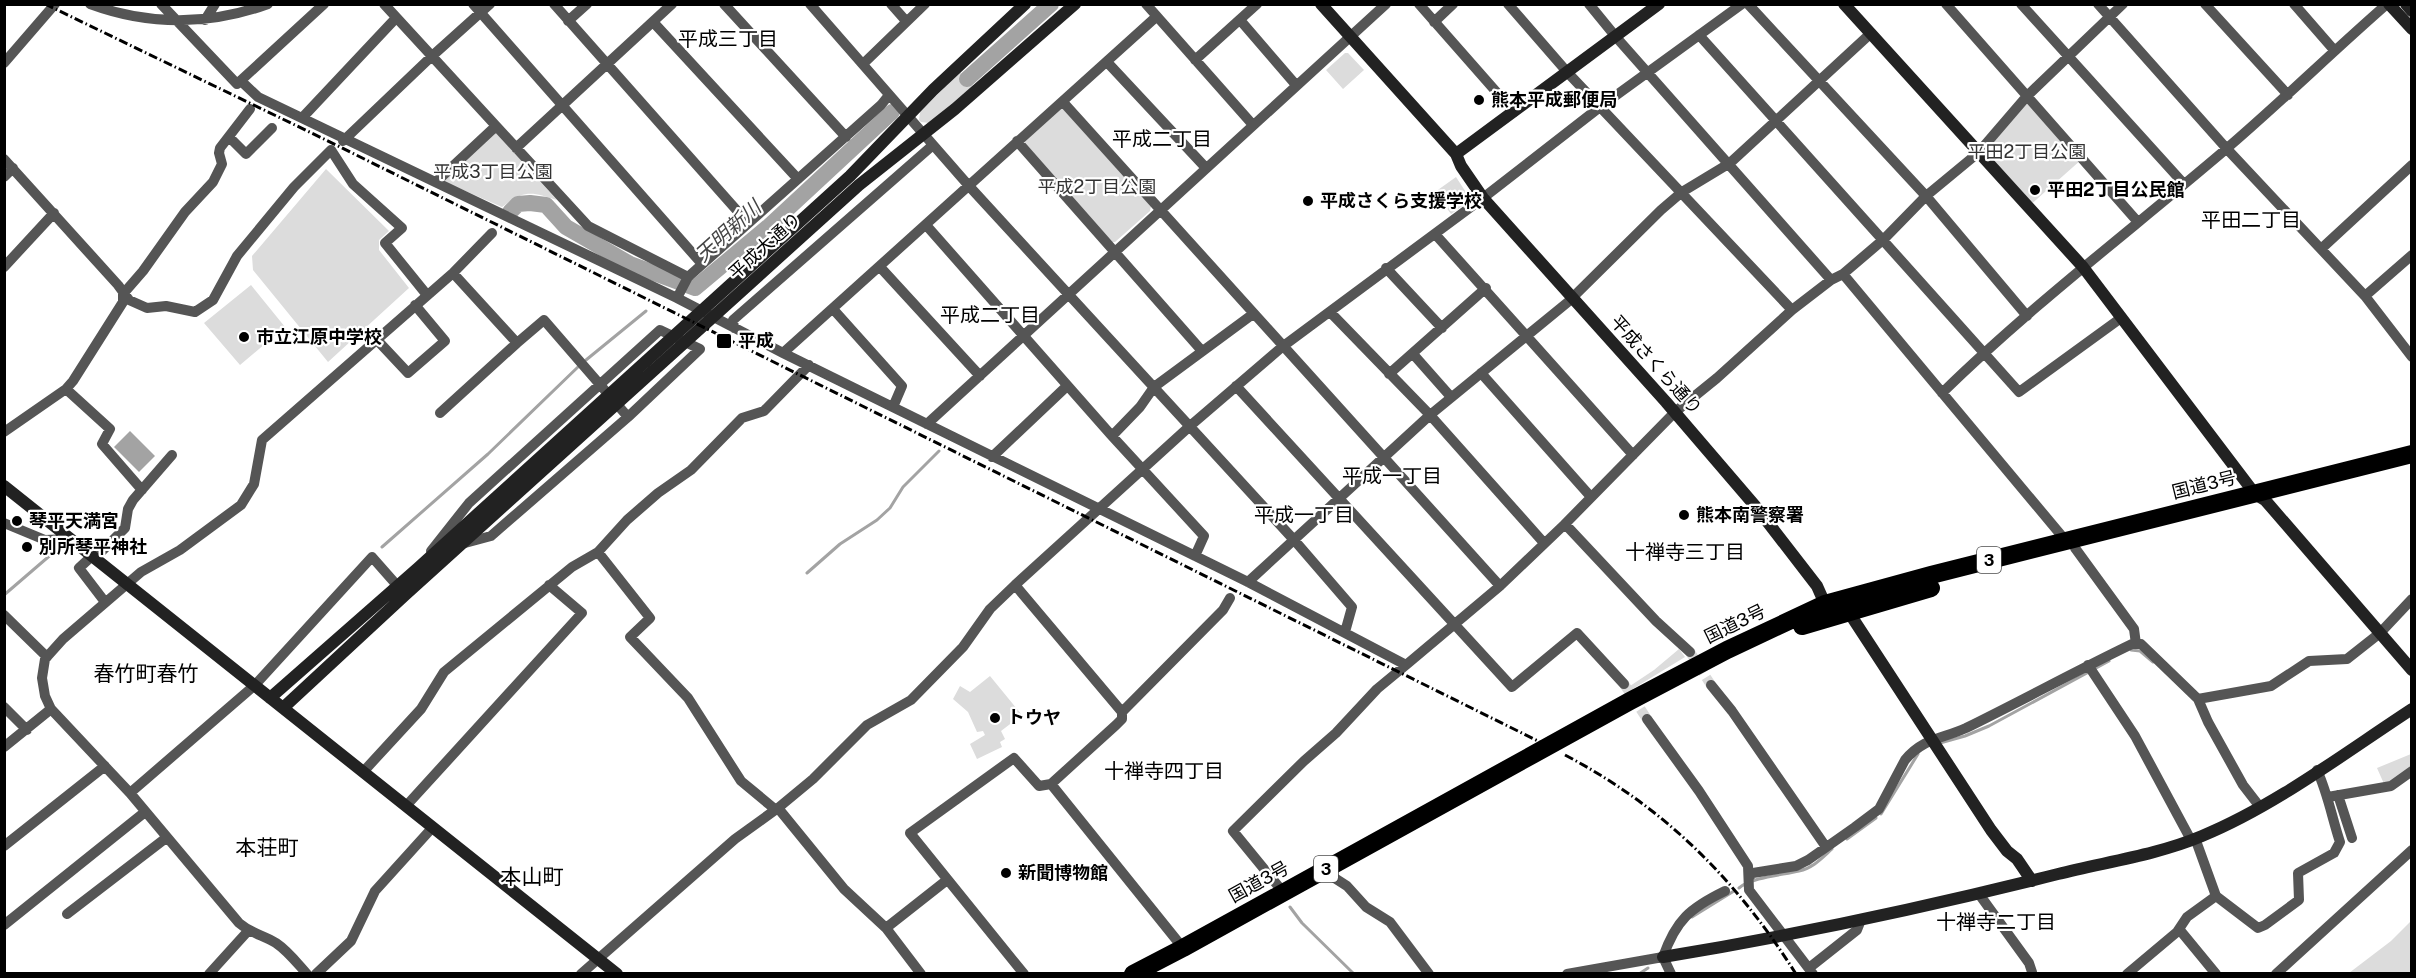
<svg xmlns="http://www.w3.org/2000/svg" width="2416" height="978" font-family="'Public Sans','Noto Sans JP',sans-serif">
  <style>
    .green { fill: #dcdcdc }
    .water { fill: #a3a3a3 }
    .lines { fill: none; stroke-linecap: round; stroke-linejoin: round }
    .stream { stroke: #a3a3a3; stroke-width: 3 }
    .river { stroke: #a3a3a3; stroke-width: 16 }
    .street-tunnel { stroke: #d9d9d9; stroke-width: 10; stroke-dasharray: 10 5; stroke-linecap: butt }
    .street { stroke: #555; stroke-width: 10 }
    .secondary { stroke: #222; stroke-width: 12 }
    .highway { stroke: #000; stroke-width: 18 }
    .rail { stroke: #000; stroke-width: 3; stroke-dasharray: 9 3 1.5 3; stroke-linecap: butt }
    .poi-dot { fill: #000; stroke: #fff; stroke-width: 2 }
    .labels { text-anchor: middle; stroke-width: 4.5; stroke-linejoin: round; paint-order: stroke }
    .shield { fill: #fff; stroke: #4c4c4c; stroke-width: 1.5 }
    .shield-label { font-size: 16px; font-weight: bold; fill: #000 }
    .poi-label { font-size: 18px; font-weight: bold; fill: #000; stroke: #fff; text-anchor: start }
    .park-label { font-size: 18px; fill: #333; stroke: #fff }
    .street-label { font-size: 18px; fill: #000; stroke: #fff }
    .neighbourhood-label { font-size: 20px; fill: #000; stroke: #fff }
    .water-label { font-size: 20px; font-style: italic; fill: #444; stroke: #fff }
    .quarter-label { font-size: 21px; fill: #000; stroke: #fff }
  </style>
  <rect width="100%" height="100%" fill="#fff"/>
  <path class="green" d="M1345 53H1348L1364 70 1343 89 1326 70Z
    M960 72 973 86 929 123 921 122 919 120 920 112Z
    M2027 96 2082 159 2028 207 1978 153Z
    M1059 109H1063L1151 206 1150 211 1115 242H1111L1024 145 1025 139Z
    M495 132 557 200C532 192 525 189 502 207L445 182 444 178Z
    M326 169 389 231 379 240V250L409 288 328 362 253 270 252 256Z
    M1456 177 1471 200 1451 214 1435 192Z
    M251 285 285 327 240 365 204 323Z
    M1679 649 1685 657 1631 690 1630 686 1654 670Z
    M990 676 1022 715 1001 731 1005 739 1000 742 1002 747 977 759 970 744 985 735 983 731 977 732 968 712 953 699 960 686 970 692Z
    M2411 754V767L2385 786 2377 768Z
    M2411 921V973H2349L2391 941Z"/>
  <path class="water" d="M130 431 155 456 139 472 114 447Z"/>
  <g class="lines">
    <path class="stream" d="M586 360 646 311
      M382 547 488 454 579 366
      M807 573 840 544 877 520 890 508 903 487 939 451
      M4 595 54 552
      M2131 650 2140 651 2153 662
      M1940 743 1965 736 1989 726 2109 661
      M1881 814 1918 754
      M1847 839 1876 818
      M1739 888C1752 877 1783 875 1799 871 1813 868 1822 858 1832 849
      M1290 907 1302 923 1354 974
      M1692 917 1734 891
      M1639 974 1648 968"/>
    <path class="river" d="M967 79 1051 4
      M510 212 518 204 530 203 546 205 566 227 630 264 695 288 768 227 892 112"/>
    <path class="street-tunnel" d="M1690 652 1711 685
      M1624 684 1647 719"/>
    <path class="street" d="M90 4C150 26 208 26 268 4
      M161 4 237 84 324 4
      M384 4 588 226 688 277
      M473 4 702 264
      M554 4 748 223
      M724 4 846 137
      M810 4 969 186 1295 541 1352 607 1345 632
      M891 4 906 21
      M1146 4 1253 125
      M1419 4 1514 112
      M1508 4 1568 73 1792 310
      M1589 4 1616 37 1831 280
      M1748 4 1926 196 2027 316
      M1946 4 2137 221
      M2021 4 2184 184
      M2098 4 2227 149 2365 296 2412 357
      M2205 4 2288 95
      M2294 4 2334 50
      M205 20 215 4
      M1240 20 1296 85
      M568 21 587 4
      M1434 22 1453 4
      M654 23 798 179
      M1699 35 2019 392 2121 318
      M1195 60 1257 4
      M1107 62 1206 168
      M4 63 55 4
      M864 63 925 4
      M241 81 258 97 677 298 783 353 1248 582 1406 665 1500 586 1565 524 1675 412 1717 378 1792 310 1831 280 1843 274 1884 239 1926 196 1978 153 2027 96 2123 4
      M1063 102 1500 586
      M302 118 396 18
      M229 137 246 154 272 128
      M343 141 431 57 490 4
      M1017 141 1202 351
      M516 148 672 4
      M4 159 118 285 129 300 147 308 166 306 195 312 213 300 237 256 294 187 331 150 353 184 402 228 385 243 427 295
      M4 177 13 168
      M437 181 496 126
      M926 225 1112 436 1204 536 1195 556
      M1435 234 1633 455
      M2321 249 2412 165
      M4 267 54 213
      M880 267 980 376
      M1386 268 1442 328
      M453 273 517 343 544 320 628 417
      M1843 274 2066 541
      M2365 296 2412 255
      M677 298 688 277 881 105 889 95
      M833 309 902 386 893 407
      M1330 312 1430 415 1544 543
      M734 328 733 320 933 145
      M378 341 408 373 445 341 415 305
      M783 353 1156 17
      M1413 354 1451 397
      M1481 373 1591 497
      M1389 374 1486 288
      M1236 386 1512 687 1577 633 1624 684
      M66 389 110 429 102 444 142 490
      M1942 393C2031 306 2130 231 2225 150 2280 103 2332 52 2387 4
      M440 413 517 343
      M927 424 1386 4
      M4 432 66 389 73 381 123 302V294L143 271 185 212 213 182 222 164 219 153 220 148 250 109
      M1112 436 1140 407 1154 387 1253 314
      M992 457 1067 386
      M4 523 45 540 70 539
      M1565 524 1656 621 1690 652
      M2075 548 2134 629 2136 644
      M431 551 469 503 660 330 700 349 628 417 491 536 465 543
      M598 552 650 618 630 637 688 698 741 781 776 810
      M92 556 79 568 105 602
      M95 558 125 528 128 509 133 500 172 455
      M1248 582 1430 415 1568 302 1661 210 1682 192 1730 163 1870 34
      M1015 585 1122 712
      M4 615 47 657
      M2088 665 2135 736 2191 840
      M1711 685 1732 711 1826 847
      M2198 699 2208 722 2243 785 2260 807
      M4 707 27 730
      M1647 719 1699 791 1748 866 1749 890 1813 974
      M4 747 51 709
      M363 772 421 709 444 672 572 567 598 552 627 520 658 493 691 470 742 418 764 411 809 365
      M130 793 255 685 372 557 402 591
      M2338 795 2352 838
      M2328 797 2391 786 2412 771
      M406 806 582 613 549 585
      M4 846 105 766
      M1750 876 1753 873 1796 866 1808 860 1855 827 1879 809 1905 760C1923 738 1942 739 1966 728 2021 701 2076 671 2132 644H2141L2198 699 2271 686 2309 661 2347 659 2380 633 2412 599
      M1333 877 1347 886 1366 907 1390 922 1429 974
      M1283 892 1233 831 1304 761 1336 733 1377 689 1406 665
      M1979 894 2029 963 2032 972
      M2216 896 2258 928 2265 925 2299 900 2298 873 2334 853 2340 842C2332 818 2328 794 2317 770
      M67 914 166 838
      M4 925 145 812
      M886 928 947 880
      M2179 929 2216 974
      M1183 948 1051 784 1116 725 1122 719V712L1223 610 1230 598
      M1809 968 1857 930 1861 920
      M209 974 248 931
      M307 974C297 963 288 951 276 943 263 935 252 934 239 923L130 793 51 709 45 696 42 678 45 659 63 639 141 572 180 550 241 505 254 484 262 440 453 273 492 233
      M316 974 351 941 375 891 432 828
      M581 974 735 839 778 808
      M921 974 886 928 844 889 778 808 813 779 867 725 911 700 963 647 990 609 1015 585 1190 426 1282 347 1483 198 1600 107 1742 4
      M1024 974 910 833 1014 758 1039 786 1051 784
      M1567 974 1663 957
      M1671 974 1663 957C1676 920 1690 908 1725 891
      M2127 974 2177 932 2187 917 2216 896 2195 838
      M2276 974 2412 850"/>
    <path class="secondary" d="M1321 4 1456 154 1461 166 1483 198 1666 402 1756 507 1817 586 1825 604 1848 611 1991 830 2007 851 2017 859 2032 881
      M1844 4 2083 267 2255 494 2265 500 2412 670
      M2389 4 2412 29
      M2406 4 2412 11
      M1456 154 1659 4
      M4 486 617 974
      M270 698 418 568 850 176 933 90 1025 4
      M283 708 405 595 859 185 955 109 1075 4
      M1663 957C1796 935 1927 907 2058 874 2105 862 2157 855 2202 836 2275 806 2346 752 2412 709"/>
    <path class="highway" d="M1802 626 1931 588
      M1133 974 1183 948 1630 701 1727 650 1825 604 1931 575 2412 454"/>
    <path class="rail" d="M45 4 326 140 1540 742
      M1565 755C1664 807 1736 879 1796 974"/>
  </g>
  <g class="poi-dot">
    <circle cx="1479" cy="100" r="6"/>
    <circle cx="2035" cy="190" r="6"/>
    <circle cx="1308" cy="201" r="6"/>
    <circle cx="244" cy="337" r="6"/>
    <rect x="716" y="333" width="16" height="16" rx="3"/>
    <circle cx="1684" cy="515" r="6"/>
    <circle cx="17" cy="521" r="6"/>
    <circle cx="27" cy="547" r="6"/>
    <circle cx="995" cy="718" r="6"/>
    <circle cx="1006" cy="873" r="6"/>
  </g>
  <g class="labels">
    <g class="shield">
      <rect x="1977" y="547" width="24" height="26" rx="4.5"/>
      <rect x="1314" y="856" width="24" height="26" rx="4.5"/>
    </g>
    <g class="shield-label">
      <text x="1989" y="566">3</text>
      <text x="1326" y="875">3</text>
    </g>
    <g class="poi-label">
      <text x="1491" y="106">熊本平成郵便局</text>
      <text x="2047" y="196">平田2丁目公民館</text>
      <text x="1320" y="207">平成さくら支援学校</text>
      <text x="256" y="343">市立江原中学校</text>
      <text x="738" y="347">平成</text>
      <text x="1696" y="521">熊本南警察署</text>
      <text x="29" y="527">琴平天満宮</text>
      <text x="39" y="553">別所琴平神社</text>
      <text x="1007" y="724">トウヤ</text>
      <text x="1018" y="879">新聞博物館</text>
    </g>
    <g class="park-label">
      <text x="2027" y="158">平田2丁目公園</text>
      <text x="493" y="178">平成3丁目公園</text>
      <text x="1097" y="193">平成2丁目公園</text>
    </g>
    <g class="street-label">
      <text transform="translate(765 246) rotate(-42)" y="6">平成大通り</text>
      <text transform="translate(1656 365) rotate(48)" y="6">平成さくら通り</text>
      <text transform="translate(2204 485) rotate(-14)" y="6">国道3号</text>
      <text transform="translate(1735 624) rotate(-26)" y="6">国道3号</text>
      <text transform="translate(1259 882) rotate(-29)" y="6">国道3号</text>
    </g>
    <g class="neighbourhood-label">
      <text x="728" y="46">平成三丁目</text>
      <text x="1162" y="146">平成二丁目</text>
      <text x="2251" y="227">平田二丁目</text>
      <text x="990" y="322">平成二丁目</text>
      <text x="1392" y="483">平成一丁目</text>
      <text x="1304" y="522">平成一丁目</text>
      <text x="1685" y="559">十禅寺三丁目</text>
      <text x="1164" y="778">十禅寺四丁目</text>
      <text x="1996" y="929">十禅寺二丁目</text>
    </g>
    <g class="water-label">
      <text transform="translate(728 231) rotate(-42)" y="7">天明新川</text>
    </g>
    <g class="quarter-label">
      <text x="146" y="681">春竹町春竹</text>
      <text x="267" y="855">本荘町</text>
      <text x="532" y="884">本山町</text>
    </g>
  </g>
  <rect width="2416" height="978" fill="none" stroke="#000000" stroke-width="12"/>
</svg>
